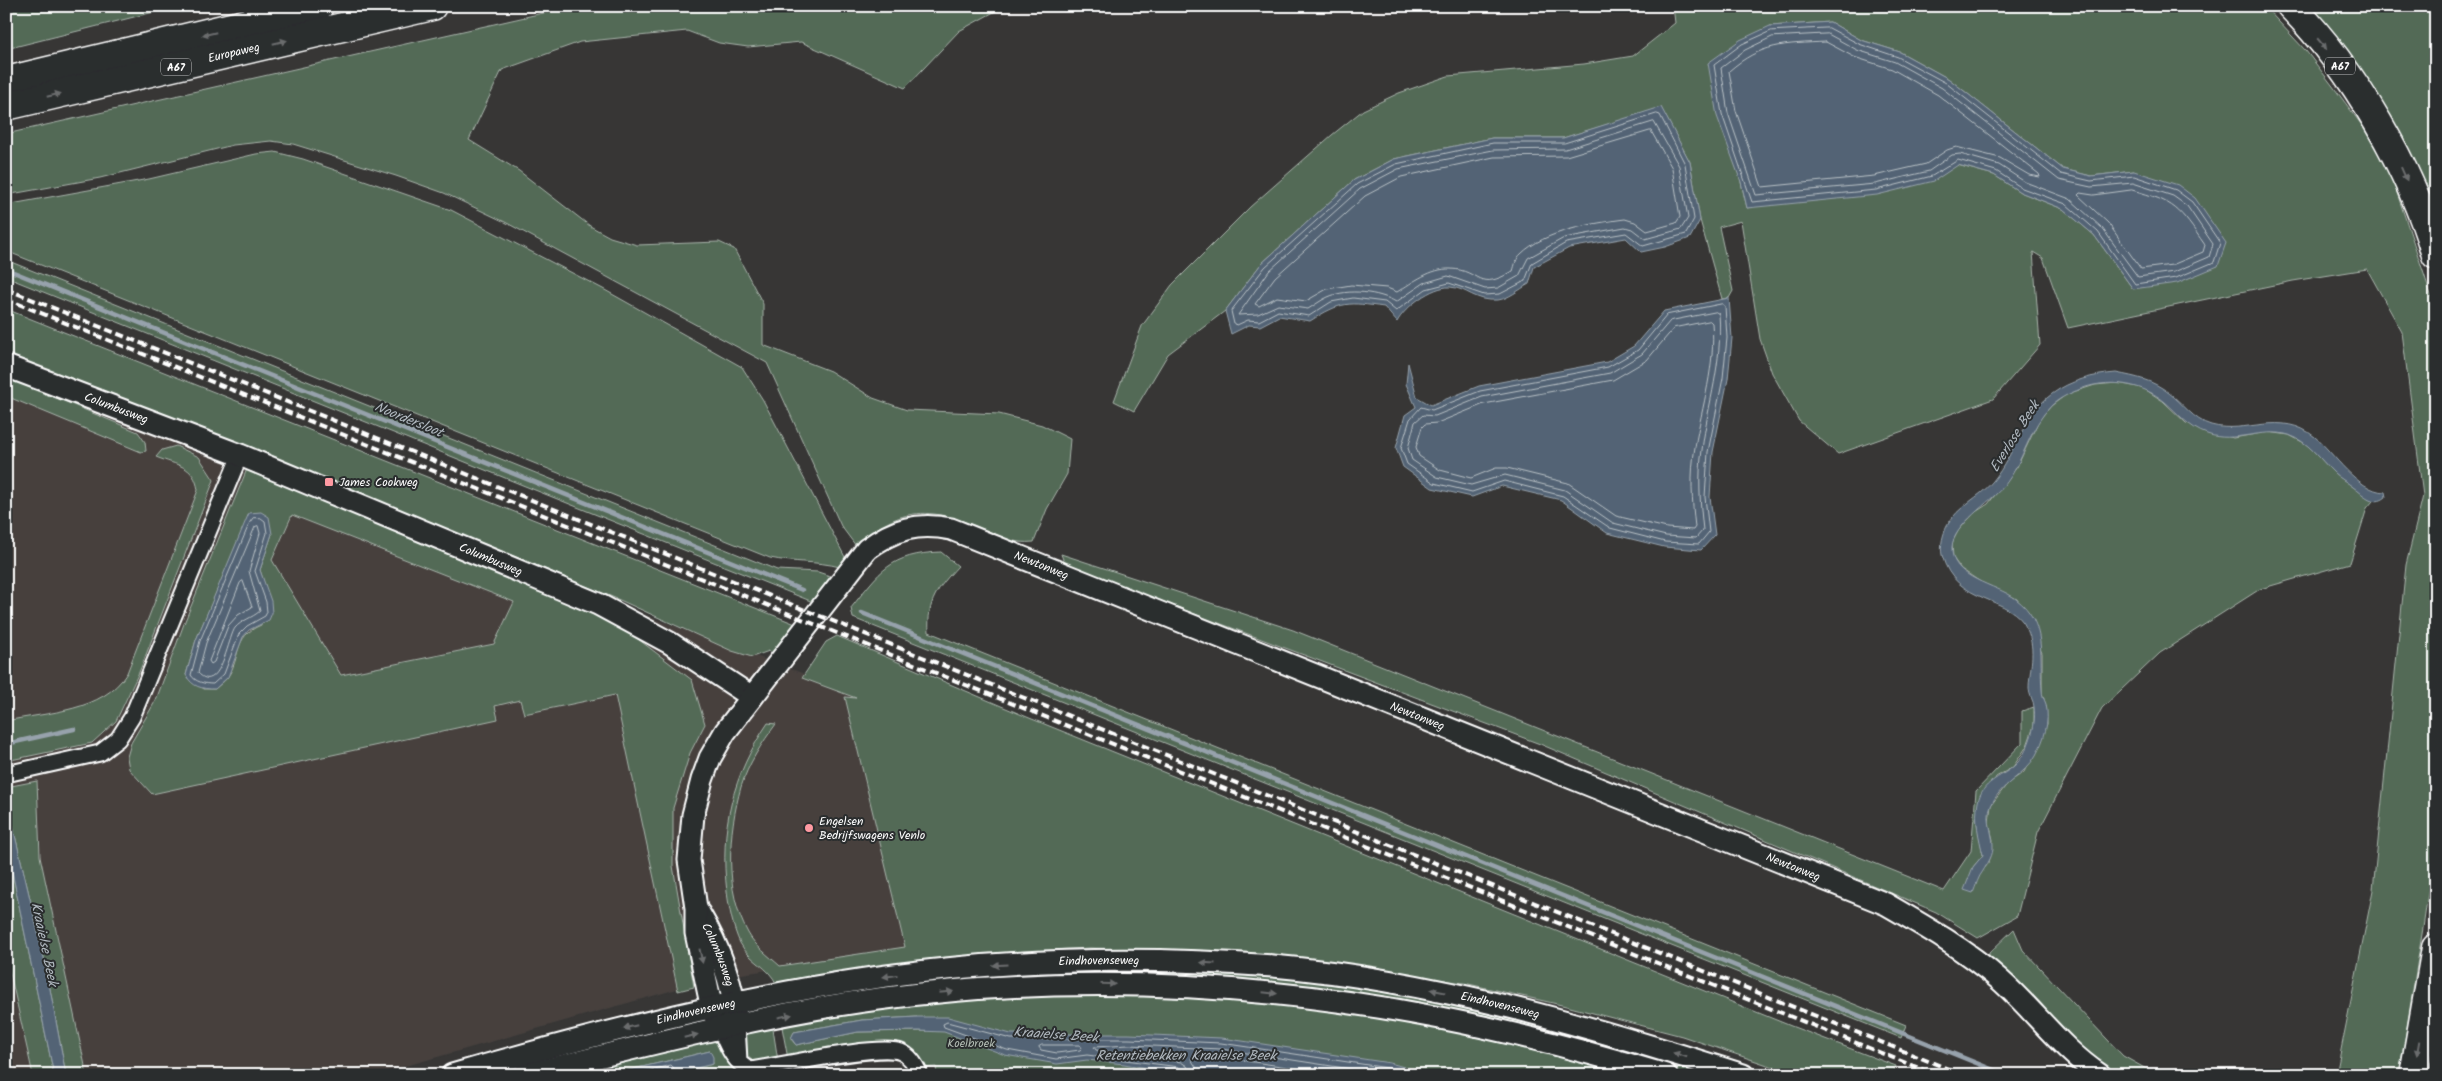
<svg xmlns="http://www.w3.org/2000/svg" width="2442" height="1081" font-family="Kalam,sans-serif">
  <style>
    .built { fill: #46403e }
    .green { fill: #536a57; stroke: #a9b4ab; fill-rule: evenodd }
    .water { fill: #526474; stroke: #97a2ac }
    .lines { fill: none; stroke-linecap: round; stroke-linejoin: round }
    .shore { stroke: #bac1c7; stroke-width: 1 }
    .stream { stroke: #97a2ac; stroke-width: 4.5 }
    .street-casing { stroke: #fff; stroke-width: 19 }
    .secondary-casing { stroke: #fff; stroke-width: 25 }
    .highway-casing { stroke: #fff; stroke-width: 31 }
    .street { stroke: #2a2d2e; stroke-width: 15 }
    .secondary { stroke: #2a2d2e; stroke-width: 21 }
    .highway { stroke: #2a2d2e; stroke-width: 28 }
    .rail { stroke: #fff; stroke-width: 4; stroke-dasharray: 8 4; stroke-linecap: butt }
    .oneway { fill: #6a6c6d }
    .poi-dot { fill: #ff9aa2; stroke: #2a2d2e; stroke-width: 2 }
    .labels { text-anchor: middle; stroke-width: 4; stroke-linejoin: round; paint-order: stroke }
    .shield { fill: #2a2d2e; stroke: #bfc0c0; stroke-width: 1 }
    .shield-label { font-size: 11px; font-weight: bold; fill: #fff }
    .street-label { font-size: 12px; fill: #fff; stroke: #2a2d2e }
    .poi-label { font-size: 12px; fill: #fff; stroke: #2a2d2e; text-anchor: start }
    .park-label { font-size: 12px; fill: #b2bcb3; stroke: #2a2d2e }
    .water-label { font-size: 14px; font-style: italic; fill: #b1b9c0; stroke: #2a2d2e }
  </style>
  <rect width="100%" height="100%" fill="#373635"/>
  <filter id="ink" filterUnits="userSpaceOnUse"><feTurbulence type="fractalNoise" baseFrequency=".02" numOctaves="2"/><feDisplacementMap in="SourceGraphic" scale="10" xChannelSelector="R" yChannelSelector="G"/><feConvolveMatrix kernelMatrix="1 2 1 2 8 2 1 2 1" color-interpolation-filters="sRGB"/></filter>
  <g filter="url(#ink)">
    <path class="built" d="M6 370 244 467 856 693 908 949 716 978 374 1075H6Z"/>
    <path class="green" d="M6 6H178L6 49Z
      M574 6H1005L959 31 905 88 801 42 748 47 719 43 687 31 580 42 502 70 469 140 519 171 590 226 610 237 637 245 719 242 734 249 763 304V345L830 371 873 398 907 410 999 414 1042 425 1070 439 1067 474 1047 509 1034 542C1012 544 1006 538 986 530 932 507 901 504 856 546L841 526 767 363 505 222 444 193 396 176 293 144 271 141 233 145 100 178 6 195V134Z
      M1673 6H2264L2306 51 2332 85 2361 124 2391 175 2436 310V837L2423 928 2399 1075H2336L2373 890 2406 565 2423 496 2402 332 2367 269 2293 281 2068 328 2043 258 2033 252 2040 345 1993 399 1838 454 1799 421 1772 373 1760 339 1741 221 1719 227 1733 291 1729 298 1722 299 1700 220 1690 162 1661 108 1563 138H1492L1394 159 1354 180 1261 264 1225 311 1168 354 1134 411 1114 401 1142 326 1172 285 1250 207 1332 135 1363 110 1399 93 1448 76 1584 64 1633 56 1675 23ZM1830 22 1861 40 1900 52 1949 79 2063 169 2091 176 2134 171 2133 289 2094 235 2063 209 2020 192 1994 175 1957 165 1747 208 1741 182 1770 26Z
      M2298 6H2436V239Z
      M275 152 303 159 451 210 603 289 742 367 763 400 846 559 840 567C817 561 793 563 770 558L6 251V205L149 179 256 154Z
      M6 260 777 570 818 572 833 577 813 602 6 277Z
      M6 309 798 625 775 654 769 651 752 657 732 651 622 601 480 542 389 512 184 426 6 354Z
      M6 377 138 432 145 442 146 451 141 452 6 396Z
      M2117 383 2143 388 2163 401 2186 423 2233 438 2268 432 2289 435 2308 445 2334 473 2373 501 2367 508 2350 563 2260 589 2160 653 2102 708 2038 832 2017 916 1978 938 1936 912 1540 744 1065 565 1061 554 1293 630 1944 891 1971 851 1976 791 2022 743V711L2034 707V726L2027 746 2013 767 1996 777 1976 818 1983 855 1973 867 1981 872 1989 863 1993 840 1989 823 1991 805 2008 783 2024 772 2047 724 2046 706 2042 693V653L2017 599 1982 583 1961 569 1953 558 1952 543 1958 531 1974 513 1988 504 2017 467 2039 420 2051 406 2067 394 2095 385Z
      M176 446 199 457 214 480 140 670 116 721 92 743 6 761V721C48 712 103 712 127 673L198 490C194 465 178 466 156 457L162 450Z
      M247 469 588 611 626 630 692 680 705 724 690 753 673 808V866L694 987 678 991 615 695 524 714 520 700 495 706 498 719 152 794 129 769 127 757 131 743 156 700 185 621ZM250 513 272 534 260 570 265 586 261 625C232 637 242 657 227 678 224 682 219 685 215 689H204L186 675 196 640ZM292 515 514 602 494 644 341 675 272 560Z
      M941 552 958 566C937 589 927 601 929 632L1906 1025 1901 1038 853 618 851 608C880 571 890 554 941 552Z
      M837 636 1027 717 1791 1026 1896 1066 1893 1075H1797L1682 1036 1566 1006 1464 983 1270 954 1090 948 1011 952 777 985C768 965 751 963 740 943 733 928 729 908 727 892 719 829 733 774 768 723L776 724C762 743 748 764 741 787 728 833 724 890 748 933 755 946 769 956 780 966L905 947 845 697 856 698 802 678 826 642Z
      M37 781 40 856 87 1075H66L45 962 9 810 6 811V787Z
      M6 842 54 1075H33L6 955Z
      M2014 929 2023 950 2123 1056 2157 1075H2120L2109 1068 2069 1037 1989 958V953Z
      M1051 968 1253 970 1442 997 1723 1075H1685L1630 1058 1357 999 863 991 963 973Z
      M1070 991 1271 999 1484 1034 1639 1075H937L936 1067 922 1068 913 1051 788 1059 781 1022 928 999ZM917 1017 927 1031 858 1032 796 1045 791 1039 794 1032 862 1020Z
      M772 1023 778 1061 755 1063 744 1053C745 1027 748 1031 772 1023Z
      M704 1038C727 1044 728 1055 737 1075H667L713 1064 710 1051 608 1075H546Z"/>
    <path class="water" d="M1830 22 1861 40 1900 52 1949 79 2063 169 2091 176 2134 171 2178 185 2195 198 2226 243 2218 266 2177 283 2133 289 2094 235 2063 209 2020 192 1994 175 1958 165 1934 181 1877 195 1747 208 1741 182 1717 116 1708 63 1740 40 1770 26Z
      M1661 107 1690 162 1700 220 1690 238 1665 247 1641 252 1626 238 1569 248 1534 267 1529 284C1520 289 1508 299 1498 300 1475 302 1467 288 1450 287 1432 286 1405 307 1397 322L1384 307C1348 302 1342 301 1310 321L1279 316 1260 326 1249 325 1231 334 1225 311 1261 264 1354 180 1394 159 1492 138H1563Z
      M1729 298 1732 338 1728 379 1713 452 1710 497 1715 535 1701 550 1664 547 1607 533 1561 500 1502 486 1472 497 1432 488 1403 467 1396 448 1405 415 1416 407 1406 384 1408 363 1417 397 1431 405 1479 386 1607 362 1634 346 1664 311Z
      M2116 373C2136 377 2153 380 2169 393 2183 403 2193 420 2211 425 2246 435 2281 409 2315 437 2334 453 2357 491 2385 492L2386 497C2374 507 2364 495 2353 487 2347 482 2339 478 2333 472 2319 458 2309 442 2289 435 2262 427 2234 444 2207 434 2189 428 2178 413 2165 402 2144 384 2112 379 2086 387 2073 392 2062 396 2052 405 2029 427 2024 461 2005 485 1991 502 1953 525 1952 547 1950 579 1997 584 2016 599 2048 623 2039 657 2042 690 2042 695 2044 699 2046 704 2050 722 2044 740 2036 755 2025 776 1999 784 1991 806 1985 820 1994 835 1993 849 1992 858 1987 864 1983 871 1978 877 1976 886 1973 893L1964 890 1973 867 1983 855C1979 837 1974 820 1978 802 1982 782 2000 778 2014 766 2028 754 2037 725 2034 707 2034 701 2029 695 2029 689 2029 668 2037 652 2027 629 2012 594 1955 606 1942 555 1940 545 1943 534 1947 526 1958 505 1980 498 1993 481 2015 454 2023 415 2052 394 2071 380 2093 375 2116 373Z
      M261 512 269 517 272 534 260 570 271 601 272 613 269 620 249 630 243 637 228 677 215 689C202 689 192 687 186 675L196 640 246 520 249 513Z
      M9 810 45 962 66 1075H54L6 842V811Z
      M917 1017H948L1011 1034H1129L1222 1038 1390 1063 1432 1075H1188L1124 1064 1087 1060 1057 1064 1005 1055 944 1032 919 1031 858 1032 796 1045 791 1038 794 1032 862 1020Z
      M710 1051 713 1057V1064L667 1075H608Z"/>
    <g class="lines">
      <path class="shore" d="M1829 28 1859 44 1898 57 1946 83 2061 174 2091 181 2134 176 2176 190 2192 202 2220 243 2214 262 2176 278 2135 284 2098 232 2066 204 2022 188 1996 171 1958 160 1932 176 1876 190 1752 202 1722 114 1714 65 1742 44 1771 31Z
        M1828 34 1857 50 1895 62 1942 88 2059 180 2091 187 2133 183 2173 196 2187 206 2213 244 2209 257 2174 272 2138 277 2102 228 2070 199 2025 182 1999 165 1960 154 1952 155 1929 171 1875 184 1756 195 1728 113 1721 68 1745 50 1772 37Z
        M1826 42 1854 57 1892 69 1938 95 2039 174 2040 177 2029 175 2000 158 1956 147 1947 150 1926 164 1874 176 1762 187 1736 111 1729 71C1761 43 1785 44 1826 42Z
        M1657 114 1660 115 1685 164 1694 219 1686 234 1643 246 1626 233 1566 243 1532 263 1525 281 1500 294 1484 295 1449 283 1426 289 1396 311 1385 302 1353 298 1331 302 1309 316 1278 311 1259 321 1248 320 1237 325 1234 324 1231 311 1265 267 1357 184 1396 164 1493 143H1564Z
        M1654 122 1679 166 1688 218 1681 229 1645 239 1632 229 1625 227 1564 238 1528 258 1519 276 1498 288 1485 289 1448 276 1424 283 1396 302C1379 292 1348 288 1328 297 1321 300 1315 305 1308 309L1278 305 1258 314 1238 315 1269 271 1360 189 1398 169 1493 150 1565 149Z
        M1651 131 1672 168 1680 217 1676 223 1647 231 1635 222 1625 219C1594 223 1544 231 1521 254 1516 258 1515 265 1513 271 1476 293 1481 270 1451 269 1431 268 1413 282 1397 292L1387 288 1351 285 1327 289 1306 301 1277 297 1259 306 1255 304 1275 277 1365 196 1401 177 1494 157 1566 156Z
        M2132 190C2176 202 2179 208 2205 245L2203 252 2172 265 2141 269 2108 223 2078 195 2080 193 2093 195Z
        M1722 304 1725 306 1727 338 1723 378 1708 452 1705 497 1709 532 1699 544 1665 542 1610 528 1563 496 1504 481 1472 492 1434 483 1407 464 1401 448 1410 419 1421 407 1432 410 1480 391 1608 367 1638 350 1667 315Z
        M1716 312 1719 314C1723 363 1708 402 1702 450 1698 477 1700 503 1703 530L1696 538 1666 536 1613 523 1565 490 1505 475 1471 485 1437 477 1412 460 1408 448 1415 422 1423 415 1435 416 1482 397 1610 373 1642 354 1670 321Z
        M1710 321 1712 323C1716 365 1702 406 1695 447 1690 474 1692 501 1695 527L1693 530 1667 528 1616 516 1568 483 1507 468H1496L1471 478 1440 470 1419 456 1416 447 1422 427 1425 424 1437 423 1484 404 1613 380 1647 360 1674 328Z
        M261 518 265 521 267 533 255 571 266 602 267 612 265 616 247 626 239 634 224 674 213 684C205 684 195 682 191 675L200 641 250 522 253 518Z
        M258 526 260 533 249 571 260 611C252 618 242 620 235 628 228 638 220 696 198 673L206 643 255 527Z
        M243 581 252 607 238 615 228 626 214 662 211 664 209 661 240 583Z
        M1042 1045H1080L1082 1048 1080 1050 1057 1053 1041 1050 1039 1047Z
        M630 1075 671 1065 674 1068 672 1075
        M1183 1075 1179 1067 1087 1055 1056 1059 1007 1050 944 1027 943 1024 947 1022 1011 1039H1129L1221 1043 1388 1068 1413 1075
        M1190 1075 1187 1066 1181 1062 1096 1050 1094 1047 1129 1045 1221 1049 1390 1075
        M1197 1075 1196 1067 1191 1059 1193 1056 1220 1057 1341 1075"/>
      <path class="stream" d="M6 269 802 590
        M862 613 2006 1075
        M6 744 74 729"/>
      <defs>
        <path id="street" d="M6 774 100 753 118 739 132 717 240 455
          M737 1025 739 1061
          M720 1029C727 1045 734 1064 751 1070 779 1066 880 1043 901 1052 911 1056 916 1065 920 1075"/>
        <g id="secondary">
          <path id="s1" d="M6 366 240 455 598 604 670 643 752 697"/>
          <path id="s2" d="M699 913C718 945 732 981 736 1017"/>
          <path id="s3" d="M720 1029 712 1009 696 933V908L689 860 693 815 702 780 710 758 725 732 867 549C894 529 918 522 951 529L1886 904C1926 927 1966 950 2000 980 2035 1011 2061 1049 2100 1075"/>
          <path id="s4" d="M452 1075C616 1028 785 984 956 968 1060 958 1168 958 1273 966 1434 980 1590 1026 1743 1075"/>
          <path d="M524 1075C641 1047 758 1015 878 999 1065 974 1255 982 1440 1018 1517 1033 1592 1053 1666 1075"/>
        </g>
        <g id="highway">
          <path d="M2291 6C2354 70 2411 169 2436 255"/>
          <path d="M6 81 319 6"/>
          <path id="s5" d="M6 106 432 6"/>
          <path d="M2414 1075 2436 948"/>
        </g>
      </defs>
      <use href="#street" class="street-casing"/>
      <use href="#secondary" class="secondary-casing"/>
      <use href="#highway" class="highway-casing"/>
      <use href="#street" class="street"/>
      <use href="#secondary" class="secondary"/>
      <use href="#highway" class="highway"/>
      <path class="rail" d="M6 289 1963 1075
        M6 299 1936 1075"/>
    </g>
    <defs><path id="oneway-solid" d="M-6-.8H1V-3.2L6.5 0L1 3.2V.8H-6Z" transform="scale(1.25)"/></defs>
    <g class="oneway">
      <use href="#oneway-solid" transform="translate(209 34) rotate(167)"/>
      <use href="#oneway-solid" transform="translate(280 42) rotate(-13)"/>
      <use href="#oneway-solid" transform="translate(2322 44) rotate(50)"/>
      <use href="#oneway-solid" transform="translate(54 95) rotate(-13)"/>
      <use href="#oneway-solid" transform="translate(2404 174) rotate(66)"/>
      <use href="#oneway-solid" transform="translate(701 956) rotate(78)"/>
      <use href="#oneway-solid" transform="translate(1208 963) rotate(-177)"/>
      <use href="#oneway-solid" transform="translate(1000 965) rotate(177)"/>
      <use href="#oneway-solid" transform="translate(890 976) rotate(173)"/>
      <use href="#oneway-solid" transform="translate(1108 984) rotate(1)"/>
      <use href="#oneway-solid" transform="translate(1438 991) rotate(-169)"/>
      <use href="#oneway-solid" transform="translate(946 992) rotate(-5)"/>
      <use href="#oneway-solid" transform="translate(1270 993) rotate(6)"/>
      <use href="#oneway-solid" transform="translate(785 1016) rotate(-11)"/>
      <use href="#oneway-solid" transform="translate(630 1027) rotate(166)"/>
      <use href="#oneway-solid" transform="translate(691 1036) rotate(-13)"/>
      <use href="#oneway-solid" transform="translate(2418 1048) rotate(100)"/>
      <use href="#oneway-solid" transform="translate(1680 1055) rotate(-163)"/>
    </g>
  </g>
  <g class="poi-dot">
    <rect x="324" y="477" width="10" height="10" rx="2.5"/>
    <circle cx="809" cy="828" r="5"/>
  </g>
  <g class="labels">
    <g class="shield">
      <rect x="2325" y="57.5" width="30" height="17" rx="4"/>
      <rect x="161" y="58.5" width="30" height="17" rx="4"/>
    </g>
    <g class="shield-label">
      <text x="2340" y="70">A67</text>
      <text x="176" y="71">A67</text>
    </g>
    <g class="street-label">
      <text dy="4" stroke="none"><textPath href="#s5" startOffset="234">Europaweg</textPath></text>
      <text dy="4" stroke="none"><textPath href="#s1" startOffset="118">Columbusweg</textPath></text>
      <text dy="4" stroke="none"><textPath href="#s1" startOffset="522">Columbusweg</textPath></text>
      <text dy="4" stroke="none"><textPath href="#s3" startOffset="726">Newtonweg</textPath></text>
      <text dy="4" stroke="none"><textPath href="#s3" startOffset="1131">Newtonweg</textPath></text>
      <text dy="4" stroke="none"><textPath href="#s3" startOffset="1536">Newtonweg</textPath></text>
      <text dy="4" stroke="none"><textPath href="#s2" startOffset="46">Columbusweg</textPath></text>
      <text dy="4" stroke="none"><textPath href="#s4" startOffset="659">Eindhovenseweg</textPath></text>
      <text dy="4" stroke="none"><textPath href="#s4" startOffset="1064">Eindhovenseweg</textPath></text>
      <text dy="4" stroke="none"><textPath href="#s4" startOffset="252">Eindhovenseweg</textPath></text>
    </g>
    <g class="poi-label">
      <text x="339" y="486">James Cookweg</text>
      <text x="819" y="825">Engelsen<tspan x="819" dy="14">Bedrijfswagens Venlo</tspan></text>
    </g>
    <g class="park-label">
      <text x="971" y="1047">Koelbroek</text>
    </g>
    <g class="water-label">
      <text transform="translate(409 419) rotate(22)" y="5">Noordersloot</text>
      <text transform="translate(2014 436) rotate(-58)" y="5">Everlose Beek</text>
      <text transform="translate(45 944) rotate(78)" y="5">Kraaielse Beek</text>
      <text transform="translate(1056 1034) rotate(4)" y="5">Kraaielse Beek</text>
      <text x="1186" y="1060">Retentiebekken Kraaielse Beek</text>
    </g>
  </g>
  <rect width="2442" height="1081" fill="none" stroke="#2a2d2e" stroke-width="25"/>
  <rect x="12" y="12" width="2417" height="1056" fill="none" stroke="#fff" stroke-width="2" filter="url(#ink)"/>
</svg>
